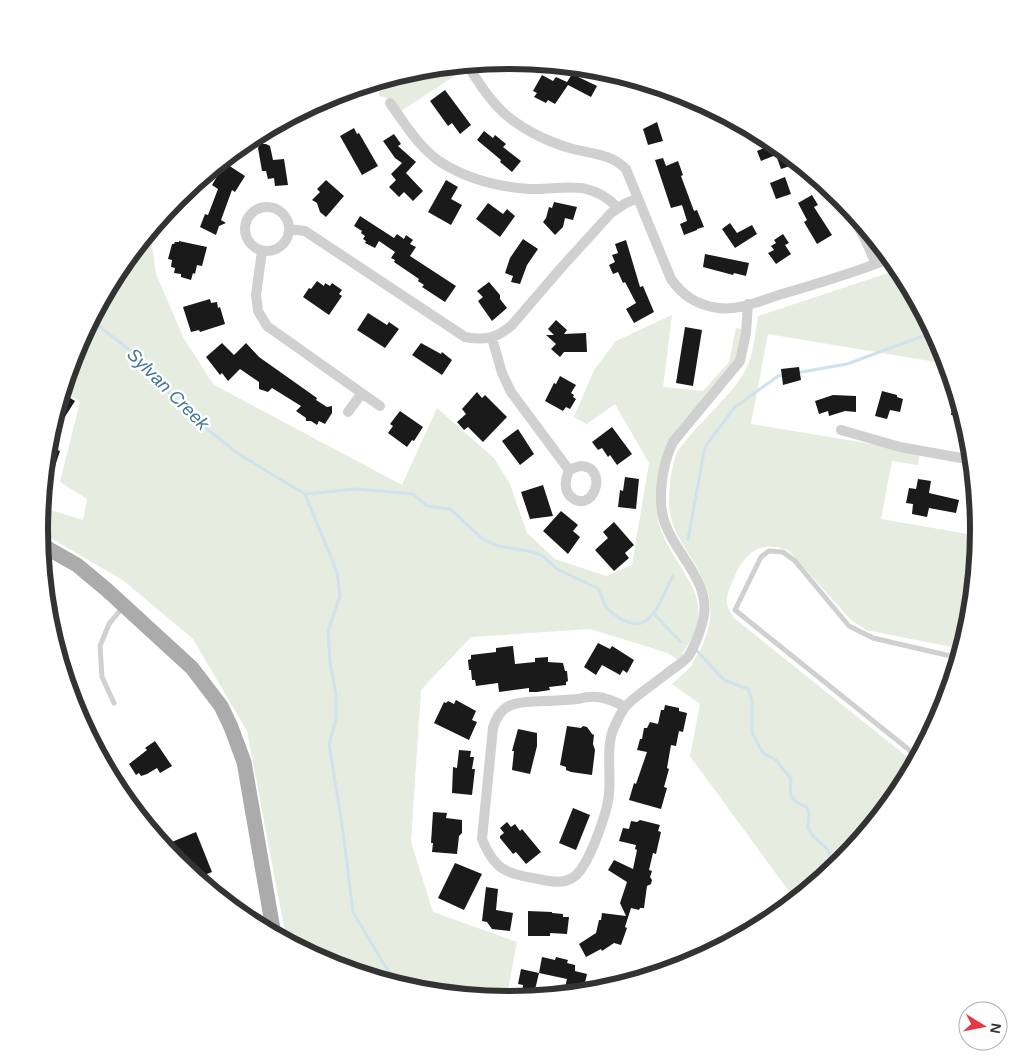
<svg xmlns="http://www.w3.org/2000/svg" width="1018" height="1061" font-family="Helvetica,sans-serif">
  <style>
    .green { fill: #e6ecdf }
    .lines { fill: none; stroke-linecap: round; stroke-linejoin: round }
    .stream { stroke: #cfe2ee; stroke-width: 3 }
    .building { fill: #1a1a1a }
    .lane { stroke: #d0d0d0; stroke-width: 5 }
    .street { stroke: #d0d0d0; stroke-width: 10 }
    .primary { stroke: #ababab; stroke-width: 15 }
    .labels { text-anchor: middle; stroke-width: 5; stroke-linejoin: round; paint-order: stroke }
    .water-label { font-size: 18px; font-style: italic; fill: #3f7597; stroke: #fff }
    .rim { fill: none; stroke: #333; stroke-width: 6 }
  </style>
  <rect width="100%" height="100%" fill="#fff"/>
  <path class="green" d="M450 66 456 75 401 111 391 99 379 96 378 81 418 69Z
    M173 202 152 246 156 274 184 339 214 385 402 485 437 408 494 458 510 484 527 533 555 559 606 576 632 565 649 463 615 404 587 424 574 417 594 370 616 341 672 315 663 387 703 391 729 362 736 328 742 329 737 357 668 441C662 453 660 465 658 478 656 494 655 509 659 524 674 574 724 596 682 654L683 656 679 661 668 653 590 629 471 637 421 690 411 842 433 912 517 942 506 1000 417 992 329 965 287 943 247 731 193 639 124 581 39 531 41 507 83 520 87 499 60 482 80 402 63 389 75 350 118 269Z
    M900 269 944 351 948 364 768 334 751 424 920 452 918 465 892 461 881 519 979 536 970 623 962 649 866 630 851 620 789 551C761 539 745 552 734 578 730 585 726 596 727 604 728 609 732 614 734 618L915 763 900 792 841 863 796 901 690 756 700 704 672 684 693 665 692 663C700 652 706 639 709 625 720 571 666 546 669 498 670 484 671 466 677 453 681 445 688 439 693 432 709 414 734 391 745 371 754 355 755 334 758 316Z"/>
  <g class="lines">
    <path class="stream" d="M91 320 131 351 192 417 240 455 305 494 356 489 413 494 427 506 450 509 484 540 498 546 529 551 543 556 557 569 599 589C601 594 603 602 606 607 615 617 635 630 647 620 659 610 665 590 673 576
      M796 373 847 364 934 332
      M305 494 337 572 340 596 328 631 330 662 336 694V720L329 744 343 831 353 912 385 966 401 987
      M688 539 705 447 734 408 778 376 785 375
      M653 613 681 642
      M697 651 724 680 748 689 752 700V733L763 753 776 760 791 779C789 796 790 801 807 807L809 815 808 828 813 836 828 850 835 868"/>
  </g>
  <path class="building" d="M572 74 597 86 591 97 568 85 555 104 548 100 546 103 534 97 537 93 533 91 542 75 553 81 556 77 567 82Z
    M445 90 471 125 460 134 452 123 448 126 430 101Z
    M657 122 663 141 648 145 643 129Z
    M354 128 357 134 359 133 378 166 362 175 340 136Z
    M484 131 493 138 495 135 506 144 503 147 521 161 512 172 500 162 501 160 477 140Z
    M394 134 401 144 398 146 416 162 406 173 423 191 413 201 404 192 399 197 389 187 396 180 391 174 402 163 395 158 383 141Z
    M766 137 788 154 793 165 781 169 776 155 761 161 757 151 769 146Z
    M260 144H266L270 146 273 160 284 159 288 185 275 186 274 178 268 179 266 171H262L258 148Z
    M663 158 666 166 678 161 683 175 681 176 694 211 697 210 704 227 697 229V230L684 235 680 224 687 221 682 205 671 208 655 160Z
    M225 163 245 176 235 192 232 190 221 220 226 223 219 226 216 235 200 227 205 214 208 215 218 189 212 185Z
    M785 177 791 194 776 199 770 183Z
    M326 180 344 196 326 217 320 212 317 203 312 200 320 192 317 189Z
    M446 180 458 187 451 199 462 205 451 225 428 212Z
    M812 195 818 205 814 207 832 235 817 244 804 222 807 220 798 203Z
    M554 202 577 207 573 220 565 218 563 227 555 235 543 222 546 218 549 207 552 208Z
    M488 203 503 214 507 209 515 216 500 237 476 219Z
    M360 216 394 238 397 234 404 239 406 235 413 240 410 244 416 247 410 256 456 286 445 302 422 287 424 285 418 281 419 279 394 262 395 260 391 258 395 252 379 241 375 248 365 243 366 241 363 239 365 236 361 233 362 231 354 226Z
    M730 223 737 233 752 225 757 234 735 248 722 229Z
    M783 234 789 243 785 245 791 254 776 264 768 253 774 250 771 246 776 243 774 240Z
    M523 239 538 249 527 265 520 284 511 282 513 276 505 273 510 258Z
    M626 240 640 287 643 286 654 312 634 323 626 309 636 303 625 282 623 283 618 272 613 274 609 265 615 262 612 255 618 253 615 244Z
    M179 241 207 247 202 266 197 265 195 274 193 273 191 280 181 277V274L174 273 175 268 171 267 172 260 168 259 172 244H174L175 242H179Z
    M705 254 749 263 746 276 734 273 733 275 703 267Z
    M317 281 324 286 325 283 330 286 332 283 342 290 339 294 342 296 329 315 303 297 309 288 311 289Z
    M489 282 500 295V299L507 308 492 321 478 301 483 297 477 291Z
    M210 299 211 303 217 302 218 308 220 307 225 324 200 332 199 330 191 332 183 307Z
    M368 313 387 325 389 322 399 329 385 348 357 330Z
    M556 320 567 330 564 334 586 333 587 352H564L560 357 551 349 556 344 546 335H554L548 329Z
    M685 327 702 330 693 386 676 383Z
    M222 343 234 355 246 343 259 357 317 398 316 400 327 407 332 406V413L325 424 319 421 317 425 311 421H306V418L296 411 301 406 272 388 268 392 259 389V382L240 369 228 381 222 373 220 375 206 357Z
    M421 343 441 354 442 352 452 360 442 375 412 355Z
    M799 367 801 380 783 385 781 369Z
    M560 376 576 385 571 393 574 395 573 397 576 399 570 409 566 407 563 411 545 401 554 383 556 384Z
    M955 390 964 417 951 415Z
    M882 391 897 395V397L903 399 900 412 890 410 887 419 875 416Z
    M477 392 482 398 485 395 507 417 483 442 468 427 464 430 457 422 466 414 462 409Z
    M62 393 75 401 61 423 54 418Z
    M833 395 856 396V412L845 411 829 416 828 411 819 414 815 401Z
    M400 411 423 427 414 441 412 440 407 447 388 433 393 426 390 424Z
    M612 427 632 454 617 465 610 455 608 457 602 448 598 450 592 442Z
    M518 429 534 454 520 465 502 441Z
    M47 446 60 451 45 496H42Z
    M625 477 639 479 636 509 618 507 620 490 623 491Z
    M918 479 931 481 929 493 959 500 956 513 929 508 927 517 912 514 913 504 906 503 909 488 916 489Z
    M543 485 553 516 530 519 521 492Z
    M561 511 578 525 573 531 580 537 568 554 543 531Z
    M614 522 634 545 625 553 629 558 614 571 595 550 608 538 603 532Z
    M598 643 610 649 612 646 634 660 627 673 623 670 620 675 602 665 596 675 584 667Z
    M513 646 515 664 535 662V658L548 657V662L563 663 565 671H567L568 681 566 682V685L549 687 550 690 537 692H529V688L499 692 498 683 476 686 475 680H472L471 670H469L468 660 471 659V655L496 652V648Z
    M456 700 476 711 472 720 477 722 469 740 434 723 444 702 446 703 448 701 454 704Z
    M665 705 679 708V711L687 713 683 732 679 731 676 746 671 745 667 768 669 769 664 787 667 788 661 809 629 800 634 783 636 784 647 752 637 750 640 739H642L644 728H647L650 722 658 724 661 710H664Z
    M567 726 581 728 583 726 587 727 592 734 594 735 593 744 595 750 592 775 571 772 566 770V767L560 765Z
    M518 729 537 733V746L530 774 512 770 514 751H512Z
    M155 741 172 766 160 773 157 768 147 774 141 776 139 773 136 775 129 764 147 750 145 748Z
    M459 750 471 751 470 757H474L472 769H475L472 795 452 793 453 767 457 768Z
    M573 808 590 815 576 850 559 843Z
    M433 812 447 813 446 818 462 820V833L459 836 457 854 432 852 433 843H431Z
    M640 820 660 825 658 831 661 832 656 854 653 853 649 870 652 871 650 877 652 880 651 884 647 886 644 908H640L639 910 631 908 625 927 627 928 621 945 614 943 602 951 601 949 586 957 579 944 596 933 599 920H601L602 913 626 916 620 903 627 882 608 870 614 860 633 869 637 850 635 849 636 845 619 841 623 828 629 829 631 821 637 822Z
    M507 822 511 827 515 824 520 831 522 829 541 852 526 864 516 852 513 854 500 838V836L504 833 500 828Z
    M196 832 212 872 195 879 187 860 178 864 162 846Z
    M455 863 482 874 464 910 438 898Z
    M486 887 498 889 496 910 513 913 510 931 492 929 487 922 482 921Z
    M528 911 552 912V913L563 914V917H569L567 934 550 933V936H528Z
    M542 957 555 960 556 957 568 960 567 963 575 965V971L587 974 583 991 574 989V994L563 995 567 979 539 973Z
    M521 969 539 973 533 998 521 1000 523 985 518 984Z"/>
  <g class="lines">
    <path class="lane" d="M114 703 102 677 100 646 109 624 122 608
      M918 757 735 610 761 557 769 551 783 552 795 561 849 626 873 638 959 658"/>
    <path class="street" d="M467 64C476 79 485 93 496 105 514 126 547 142 573 149 593 154 611 154 626 169L671 279C683 296 697 305 718 308 739 311 762 300 782 294 819 283 855 273 891 258
      M390 103C405 124 420 149 442 163 468 179 499 187 529 189 564 190 590 178 618 208
      M844 201 865 239 876 264
      M245 229a22 22 0 1 1 44 0a22 22 0 1 1-44 0Z
      M289 229 305 231 465 337C485 341 497 338 512 325L561 268 611 213 626 203 638 198
      M262 251 256 295 258 311 267 326 380 406
      M492 338 502 373 511 392 569 470C566 478 563 488 570 496 593 517 610 467 581 466 578 466 572 469 569 470
      M348 412 362 393
      M841 430 900 447 972 460
      M625 707C609 698 596 694 578 699 566 700 554 701 543 701 518 702 501 701 493 728L482 839C496 874 509 873 543 880 554 882 565 884 575 876 589 865 608 811 609 793 611 773 606 749 613 730 616 723 621 712 626 706 636 695 658 681 670 671 676 667 683 662 688 657 695 646 702 627 704 615 709 581 677 555 666 526 656 503 662 464 673 442L740 361 746 333 748 304"/>
    <path class="primary" d="M40 544 77 565 107 590 192 668 221 706 231 727 244 762 274 935"/>
  </g>
  <g class="labels">
    <g class="water-label">
      <text transform="translate(168 389) rotate(45)" y="6">Sylvan Creek</text>
    </g>
  </g>
  <path d="M0 0H1018V1061H0ZM48 530a461 461 0 1 1 922 0a461 461 0 1 1-922 0Z" fill="#fff" fill-rule="evenodd"/>
  <path class="rim" d="M48 530a461 461 0 1 1 922 0a461 461 0 1 1-922 0Z"/>
  <g transform="translate(983 1026) rotate(100)"><circle r="24" fill="#ffffff" stroke="#adadad"/>
  <path d="M0-4L9 19L0 12L-9 19Z" fill="#e63946"/>
  <text y="-8" font-size="14" font-weight="bold" text-anchor="middle" fill="#333333">N</text>
  </g>
</svg>
